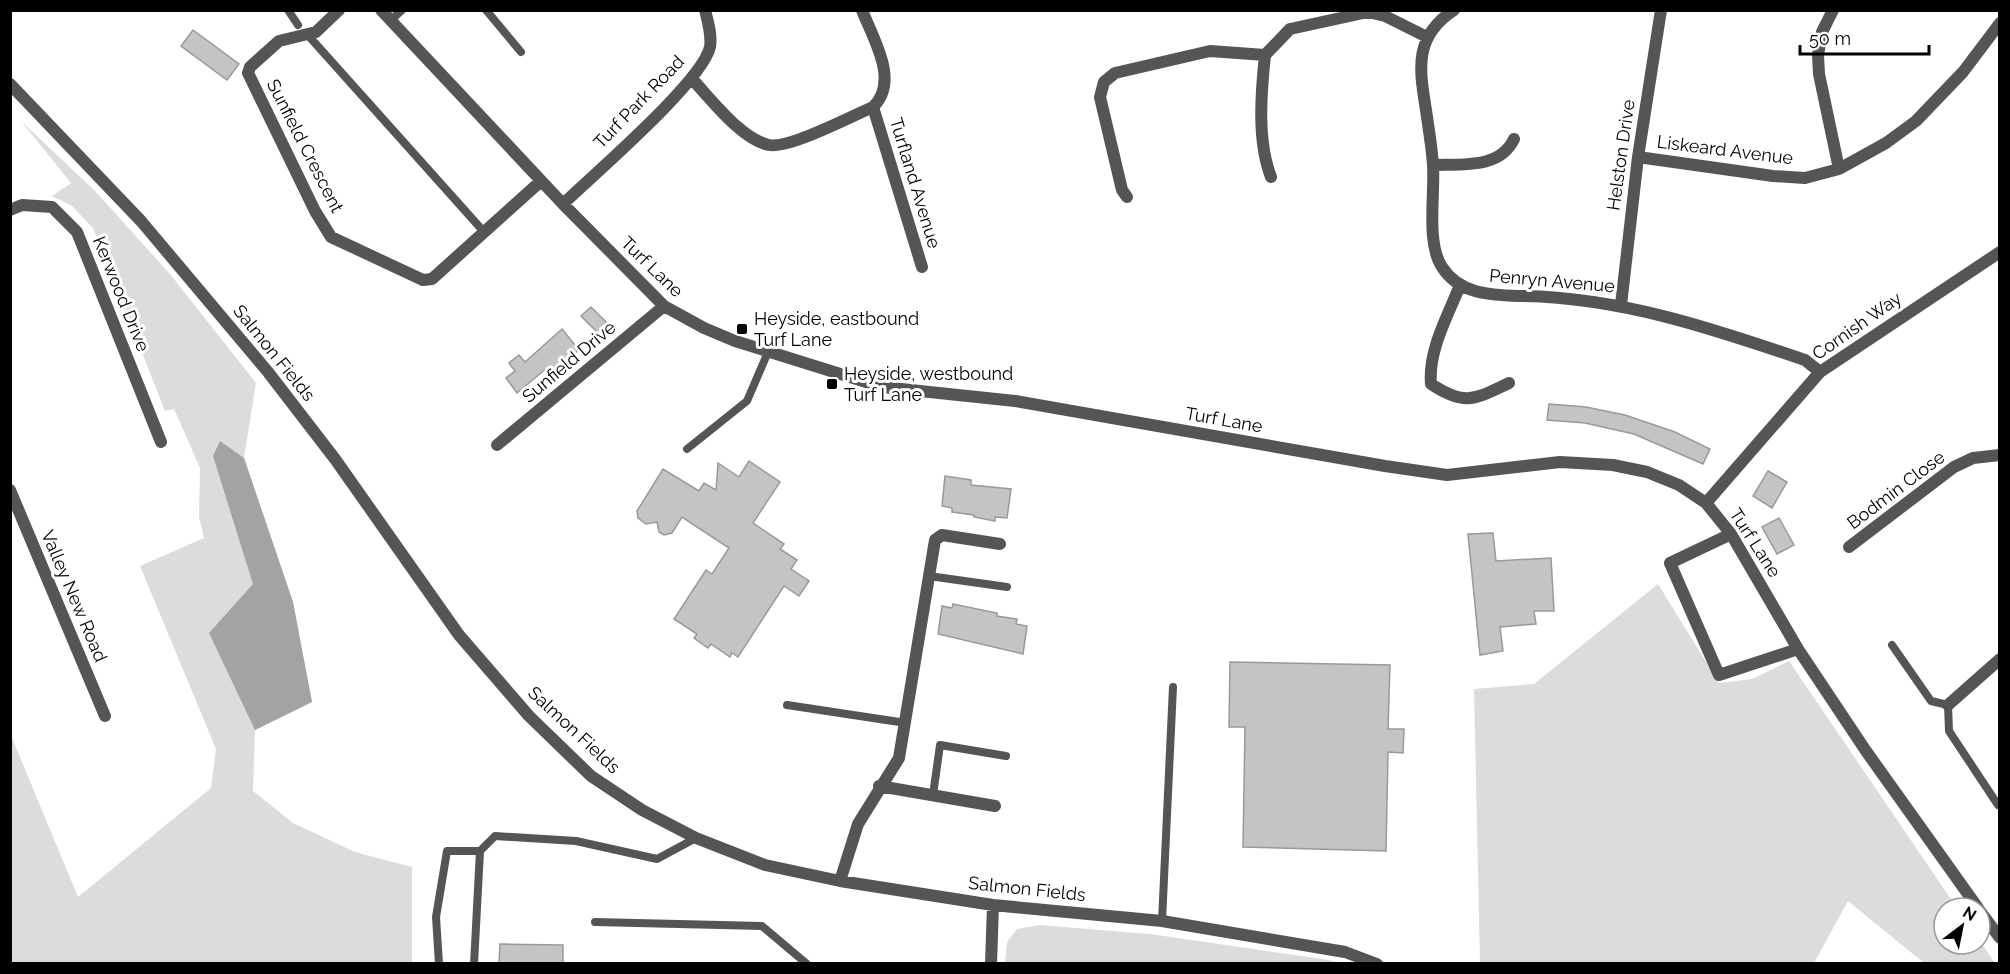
<svg xmlns="http://www.w3.org/2000/svg" width="2010" height="974" font-family="Raleway,sans-serif">
  <style>
    .green { fill: #dcdcdc }
    .water { fill: #a3a3a3 }
    .building { fill: #c4c4c4; stroke: #999; stroke-width: 1.5 }
    .lines { fill: none; stroke-linecap: round; stroke-linejoin: round }
    .lane { stroke: #555; stroke-width: 8 }
    .street { stroke: #555; stroke-width: 12 }
    .poi-dot { fill: #000; stroke: #fff; stroke-width: 2 }
    .labels { text-anchor: middle; stroke-width: 6; stroke-linejoin: round; paint-order: stroke }
    .street-label { font-size: 18px; fill: #000; stroke: #fff }
    .poi-label { font-size: 18px; fill: #000; stroke: #fff; text-anchor: start }
  </style>
  <rect width="100%" height="100%" fill="#fff"/>
  <path class="green" d="M21 121 95 191 170 274 256 383 244 458 293 602 312 702 255 730 253 791 293 823 355 852 412 867V963H11L10 733 78 897 211 788 216 749 140 566 204 538 199 517 200 468 174 409 165 411 93 228 72 206 52 196 71 183Z
    M1658 584 1719 683 1752 679 1789 661 1957 908H1944V944H1980V941L1995 963H1924L1848 901 1814 963H1480L1474 689 1534 684Z
    M1039 925 1150 934 1329 960 1338 963H1005L1007 942 1017 929Z"/>
  <path class="water" d="M220 441 244 458 293 602 312 702 255 730 209 633 253 584 213 456Z"/>
  <path class="building" d="M193 30 239 64 227 80 181 46Z
    M591 307 608 324 598 333 581 316Z
    M562 329 579 350 550 372 547 368 517 393 506 378 515 371 509 363 519 355 525 362Z
    M1549 404 1586 407 1625 415 1675 432 1710 449 1703 464 1634 434 1585 423 1547 420Z
    M749 461 780 482 753 523 784 544 780 549 797 560 791 569 809 581 799 596 784 586 738 657 732 653 730 657 711 644 708 648 694 638 697 634 674 619 706 570 712 574 729 548 682 517 672 533 664 535 659 532 657 522 646 524 638 518 637 511 663 469 699 491 704 483 716 490 718 463 739 477Z
    M1768 471 1787 482 1772 508 1753 496Z
    M945 476 971 480V485L1011 489 1007 518 995 517V521L974 517V515L952 512V508L942 506Z
    M1779 518 1794 545 1777 554 1762 527Z
    M1493 533 1496 561 1551 558 1554 611H1534L1536 624 1500 627 1503 651 1480 655 1468 534Z
    M953 604 997 613V616L1017 619 1016 624 1027 626 1023 654 938 634 942 606 952 608Z
    M1230 662 1390 665 1388 729H1404L1403 753 1388 752 1386 851 1243 847 1245 727H1229Z
    M500 944 563 945V963H499Z"/>
  <g class="lines">
    <path class="lane" d="M288 10 298 25
      M486 10 521 52
      M390 21 402 10
      M306 33 485 233
      M687 449 747 401 768 352
      M929 576 1007 587
      M1892 645 1931 701 1948 705 1949 731 1998 805
      M787 705 906 723
      M933 795 940 745 1006 756
      M1162 921 1173 687
      M595 922 762 926 807 964
      M439 964 436 917 447 851H480L495 836 576 841 657 859 696 838
      M474 964 480 851"/>
    <path class="street" d="M339 10 316 32 279 41 250 67 248 73 315 211 331 237 423 280 432 279 541 181
      M381 10 563 204 664 306 704 328 735 341 882 387 1015 401 1385 466 1447 475 1560 462 1613 465 1647 472 1679 485 1706 503 1731 534 1798 649 1866 751 1978 908
      M1454 10C1408 40 1422 78 1428 124 1430 137 1432 151 1433 165 1435 194 1426 243 1442 267 1459 294 1490 295 1519 296 1619 297 1711 328 1805 360L1820 372
      M1833 10 1822 32 1818 55 1819 74 1839 169
      M1265 55C1261 93 1257 141 1271 177
      M692 79C711 99 741 139 769 145 789 149 852 116 873 107 900 81 873 39 862 10
      M10 84 141 221 268 372 335 459 459 635 529 716 591 776 642 810 696 838 765 865 840 881 993 905 1162 921 1345 952 1377 964
      M873 107 922 267
      M1638 157 1773 176 1805 178 1839 169 1886 143 1916 121 1963 72 2000 23
      M1433 165C1462 164 1500 169 1514 139
      M1127 197 1122 190 1100 97 1104 82 1115 73 1210 51 1265 55 1290 29 1368 12 1385 16 1427 37
      M563 204C594 174 702 82 710 47 712 35 708 22 705 10
      M10 210 22 205 52 207 77 232 161 442
      M1460 285C1448 316 1428 350 1431 384 1466 407 1475 399 1509 383
      M1621 305 1638 157 1661 10
      M497 445 664 306
      M10 490 105 716
      M1706 503 1820 372 2000 252
      M1731 534 1670 563 1719 675 1798 649
      M1849 547 1954 467 1973 458 2000 455
      M1948 705 2000 659
      M879 786 995 806
      M840 881 858 824 899 758 935 540 942 535 1000 544
      M1980 911 2000 938
      M991 964 993 905"/>
  </g>
  <g class="poi-dot">
    <rect x="736" y="323" width="12" height="12" rx="3"/>
    <rect x="826" y="378" width="12" height="12" rx="3"/>
  </g>
  <g class="labels">
    <g class="street-label">
      <text transform="translate(639 102) rotate(-46)" y="6">Turf Park Road</text>
      <text transform="translate(305 146) rotate(63)" y="6">Sunfield Crescent</text>
      <text transform="translate(1725 150) rotate(7)" y="6">Liskeard Avenue</text>
      <text transform="translate(1621 155) rotate(-82)" y="6">Helston Drive</text>
      <text transform="translate(915 183) rotate(73)" y="6">Turfland Avenue</text>
      <text transform="translate(652 267) rotate(44)" y="6">Turf Lane</text>
      <text transform="translate(1552 281) rotate(5)" y="6">Penryn Avenue</text>
      <text transform="translate(121 294) rotate(68)" y="6">Kerwood Drive</text>
      <text transform="translate(1857 326) rotate(-35)" y="6">Cornish Way</text>
      <text transform="translate(274 353) rotate(51)" y="6">Salmon Fields</text>
      <text transform="translate(569 362) rotate(-40)" y="6">Sunfield Drive</text>
      <text transform="translate(1224 420) rotate(10)" y="6">Turf Lane</text>
      <text transform="translate(1896 490) rotate(-37)" y="6">Bodmin Close</text>
      <text transform="translate(1755 543) rotate(57)" y="6">Turf Lane</text>
      <text transform="translate(74 596) rotate(67)" y="6">Valley New Road</text>
      <text transform="translate(574 730) rotate(43)" y="6">Salmon Fields</text>
      <text transform="translate(1027 889) rotate(6)" y="6">Salmon Fields</text>
    </g>
    <g class="poi-label">
      <text x="754" y="325">Heyside, eastbound<tspan x="754" dy="21">Turf Lane</tspan></text>
      <text x="844" y="380">Heyside, westbound<tspan x="844" dy="21">Turf Lane</tspan></text>
    </g>
  </g>
  <rect width="2010" height="974" fill="none" stroke="#000000" stroke-width="24"/>
  <g transform="translate(1962 926) rotate(32)"><circle r="28" fill="#ffffff" stroke="#999999" stroke-width="1.5"/>
  <path d="M0-4.5L10 22L0 15L-10 22Z" fill="#000000"/>
  <text y="-9" font-size="16" font-weight="bold" text-anchor="middle" fill="#000000">N</text>
  </g>
  <path d="M1800 45v9h129v-9" fill="none" stroke="#000000" stroke-width="3"/>
  <text x="1809" y="45" font-size="18" fill="#000000" stroke="#ffffff" stroke-width="4.5" paint-order="stroke">50 m</text>
</svg>
